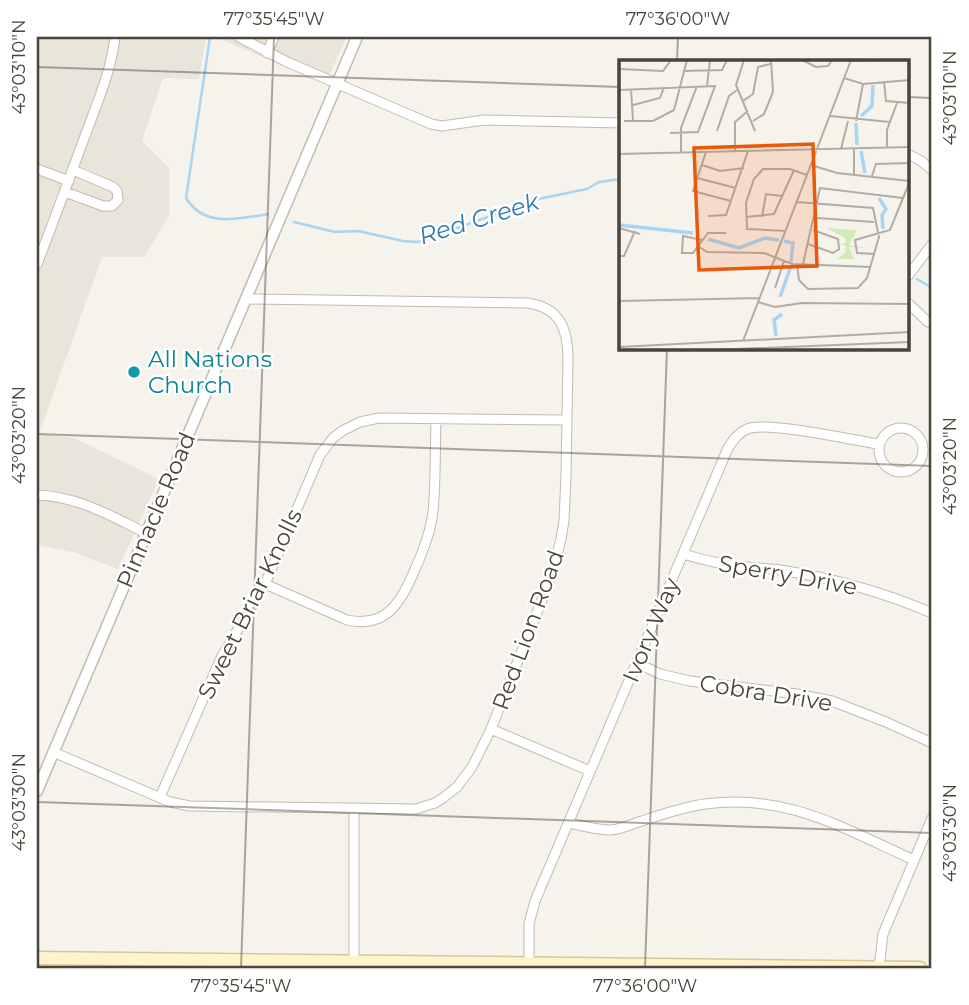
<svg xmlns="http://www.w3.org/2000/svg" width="969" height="1005" font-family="Montserrat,sans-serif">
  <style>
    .residential { fill: #eae5da }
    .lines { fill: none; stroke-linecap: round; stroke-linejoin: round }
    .stream { stroke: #a9d4f2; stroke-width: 2.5 }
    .minor-casing { stroke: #c2bbae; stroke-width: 11 }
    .tertiary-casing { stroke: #c2bbae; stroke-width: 13 }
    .secondary-casing { stroke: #d6c79b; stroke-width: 15 }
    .minor { stroke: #fff; stroke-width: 9 }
    .tertiary { stroke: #fff; stroke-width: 10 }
    .secondary { stroke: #fff3cd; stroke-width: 12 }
    .ticks { fill: none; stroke: #4b4439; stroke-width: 2; stroke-opacity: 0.45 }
    .culture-dot { fill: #0f9aa8; stroke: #fff; stroke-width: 2.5 }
    .labels { text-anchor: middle; stroke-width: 5; stroke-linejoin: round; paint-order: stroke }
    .culture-label { font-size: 23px; fill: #0d838f; stroke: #fff; text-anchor: start }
    .street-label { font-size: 23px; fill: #4b4439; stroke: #fff }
    .water-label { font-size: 24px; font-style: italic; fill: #2e7ab2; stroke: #fff }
    .inset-river { fill: none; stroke: #a9d4f2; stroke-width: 3.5 }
    .inset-road { fill: none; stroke: #b2ada4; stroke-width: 2 }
    .view { fill: #e8590c; fill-opacity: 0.15; stroke: #e8590c; stroke-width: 3.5 }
    .inset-edge { fill: none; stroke: #4b4439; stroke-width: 3.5 }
    .neatline { fill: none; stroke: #4b4439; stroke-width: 2.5 }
    .ticks-label { font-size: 18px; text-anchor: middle; fill: #4b4439 }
  </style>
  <rect width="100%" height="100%" fill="#f6f3ec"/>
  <path class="residential" d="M37 37H206L199 79 163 78 142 141 169 168V216L144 257H102L39 434 74 438 159 479 118 569 73 552 38 545 37 560Z
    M215 37H346L326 84Z"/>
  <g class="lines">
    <path class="stream" d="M210 37 186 198C204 228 239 219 268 214
      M294 222 335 232 358 231 403 241 418 242 538 199 587 189 599 182 621 179
      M917 279 932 288"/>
    <defs>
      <path id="minor" d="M239 37 287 62 431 124 442 126 484 120 621 123
        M267 53 274 37
        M908 154 921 161 932 170
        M37 169 69 181
        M65 192 103 206H112L118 200 117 191 113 187 73 170
        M37 264C54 221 69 179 85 136 97 103 111 72 115 37
        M908 276 932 244
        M908 303 928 322 932 323
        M879 450a22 22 0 1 1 44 0a22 22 0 1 1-44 0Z
        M37 495C77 496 111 516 146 533
        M683 554C701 559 718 564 736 566 751 568 766 568 780 570 833 578 883 592 932 613
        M265 584 347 620C388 629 402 600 416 567 424 549 431 531 433 511 436 480 435 449 436 419
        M637 663 660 674 690 681 797 694 832 701 886 722 932 743
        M491 729 590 771
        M53 752 170 802 190 806 416 809 435 803 443 798 457 787 472 767 491 729 551 577 561 539 564 521 566 475 568 360C568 330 561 308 528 303L246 299
        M160 797 222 656 265 584 320 455 333 438 342 431 360 422 379 418 566 420
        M569 823C583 826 597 830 611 830 622 829 632 824 642 821 663 814 683 807 705 804 787 793 842 828 914 860
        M354 961V808
        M529 963V924L535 901 728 448C733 440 738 433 747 429 767 421 853 440 878 444
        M879 968 883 934 932 818"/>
      <path id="tertiary" d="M37 791 357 37"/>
      <path id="secondary" d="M37 958 920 968"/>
    </defs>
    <use href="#minor" class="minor-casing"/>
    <use href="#tertiary" class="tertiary-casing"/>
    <use href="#secondary" class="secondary-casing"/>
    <use href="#minor" class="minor"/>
    <use href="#tertiary" class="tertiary"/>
    <use href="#secondary" class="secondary"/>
  </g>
  <path class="ticks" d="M677 61 678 37M37 67 621 87M908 97 932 98M37 434 932 466M37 802 932 833M241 968 274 37M645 968 667 348"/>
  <circle class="culture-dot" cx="134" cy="372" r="7"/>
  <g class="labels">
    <g class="culture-label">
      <text x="148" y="367">All Nations<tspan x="148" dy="26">Church</tspan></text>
    </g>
    <g class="street-label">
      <text transform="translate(156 510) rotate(-67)" y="8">Pinnacle Road</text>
      <text transform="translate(788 575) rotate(10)" y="8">Sperry Drive</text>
      <text transform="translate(250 604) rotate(-64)" y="8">Sweet Briar Knolls</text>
      <text transform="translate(528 630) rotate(-70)" y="8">Red Lion Road</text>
      <text transform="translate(651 630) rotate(-67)" y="8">Ivory Way</text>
      <text transform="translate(766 693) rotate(9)" y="8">Cobra Drive</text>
    </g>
    <g class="water-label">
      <text transform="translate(479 219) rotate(-17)" y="8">Red Creek</text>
    </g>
  </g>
  <g transform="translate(619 60)">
    <rect width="290" height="290" fill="#f6f3ec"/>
    <path d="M207 168 238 170 230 185 250 188 230 187 235 199H218L226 193 227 186 221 184 227 183 226 178Z" fill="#d2eab5"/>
    <path class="inset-river" d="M242 56 253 46 254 25M237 63 238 85M242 91 246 113M260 138 267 149 263 155 264 169M0 165 74 173M89 179 120 188 146 178 160 180M165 181 174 183 172 202M161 237 172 206M157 276 155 260 163 254"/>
    <path class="inset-road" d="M125 0 117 25 136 71M183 0 197 7 209 6 213 0M232 1 275 0M0 9 44 11 52 0M64 11 103 10 108 0M225 18 244 24 291 20M265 21 267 41 291 43M88 26 91 0M12 29 14 61M0 30 96 26 79 72 51 73M124 41 134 34 139 7 151 4M14 45 41 38 45 27M55 50 68 0M211 56 271 62M5 61H34L55 50M134 61 145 54 154 32 152 0M237 61 244 24M98 71 110 36 118 30M268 88V70L278 43M198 89 232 0M222 89 229 61M235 89V115M116 91V62L129 51M62 92V68L78 26M87 92 74 131 112 141M0 94 291 87M83 105 101 111 125 108M192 105 218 113 290 121M253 116 257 104 291 103M78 118 117 128M178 142 254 148 260 177 248 218 239 228 189 229 180 220 178 204M89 156 107 155 129 91M127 157 155 154 175 110M143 157 147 134 163 136M198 158 255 162M0 168 21 174M167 171 128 169 127 143 135 119 144 109H171L188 115M83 180 64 176 63 193H74L89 173H107M189 184 214 193 220 189 219 179 194 170M79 186 88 192 145 193 173 204 252 207M256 194 238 193 236 180 271 170 291 121M0 196H5L16 171M184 204 201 128 284 138M156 228 165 201M0 241 141 238M139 242 156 247 183 243 291 244M124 281 198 89M0 287 291 272M92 290 291 282"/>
    <path class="view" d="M194 84 198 206 80 210 75 88Z"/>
    <rect width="290" height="290" class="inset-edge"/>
  </g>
  <rect width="969" height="1005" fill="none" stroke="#ffffff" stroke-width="77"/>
  <rect x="38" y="38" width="892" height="929" class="neatline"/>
  <g class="ticks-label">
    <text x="274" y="25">77°35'45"W</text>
    <text x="678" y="25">77°36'00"W</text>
    <text transform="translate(19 67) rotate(-90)" y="6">43°03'10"N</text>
    <text transform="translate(950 98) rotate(-90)" y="6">43°03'10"N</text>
    <text transform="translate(19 435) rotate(-90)" y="6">43°03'20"N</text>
    <text transform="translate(950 466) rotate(-90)" y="6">43°03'20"N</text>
    <text transform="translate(19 802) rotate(-90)" y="6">43°03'30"N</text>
    <text transform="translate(950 833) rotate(-90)" y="6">43°03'30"N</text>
    <text x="241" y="992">77°35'45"W</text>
    <text x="645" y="992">77°36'00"W</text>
  </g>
</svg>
